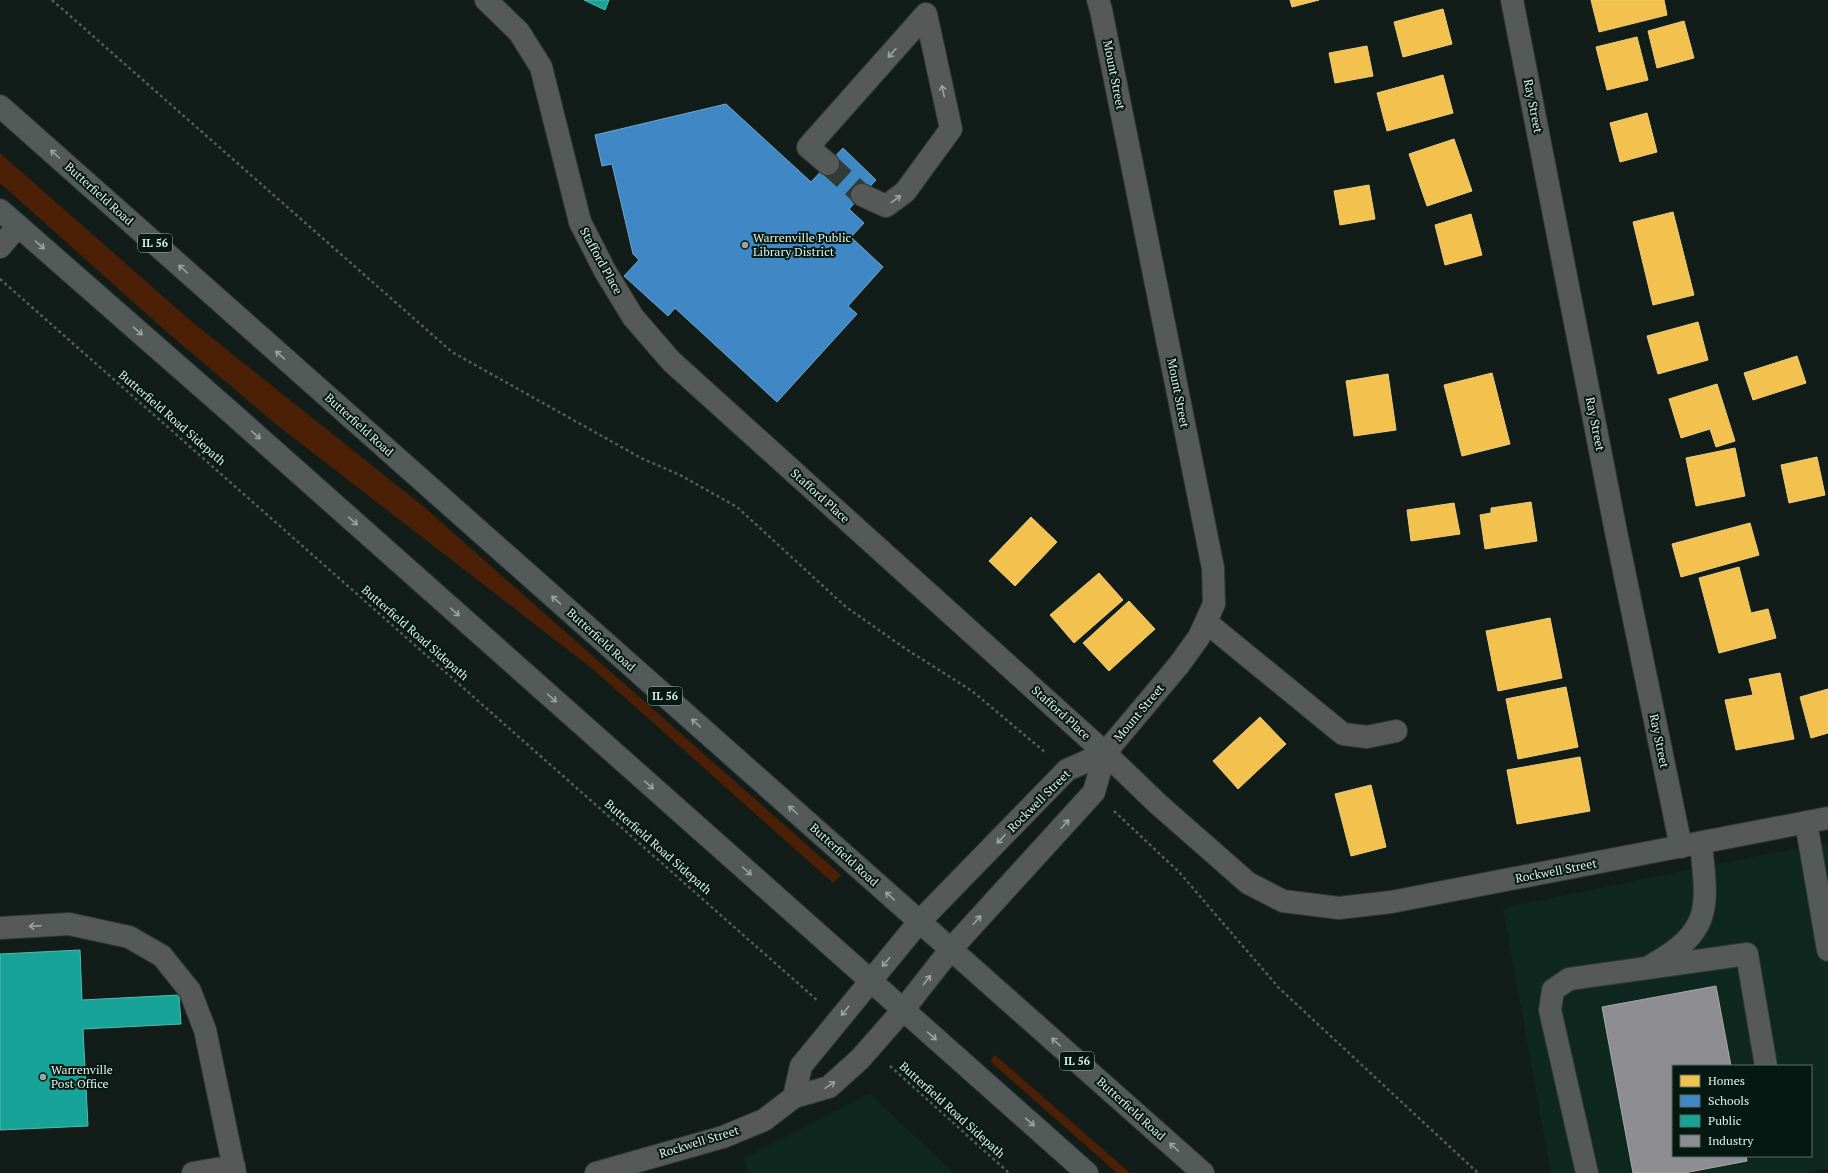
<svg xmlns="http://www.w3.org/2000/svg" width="1828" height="1173" font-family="'PT Serif',serif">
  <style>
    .built { fill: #0f281f; fill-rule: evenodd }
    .green { fill: #4c2006 }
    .homes { fill: #f2c14e; stroke: #edce7c }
    .schools { fill: #3f88c5; stroke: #70a7d0 }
    .public { fill: #17a398; stroke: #54bab0 }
    .industry { fill: #8d8d92; stroke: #a6aaac }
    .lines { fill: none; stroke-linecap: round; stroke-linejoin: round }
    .minor-tunnel { stroke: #313c39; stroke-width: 22; stroke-dasharray: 22 11; stroke-linecap: butt }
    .minor-casing { stroke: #303936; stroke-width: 24 }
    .major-casing { stroke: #303936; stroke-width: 24 }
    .path { stroke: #555b59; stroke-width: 2.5; stroke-dasharray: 3 3; stroke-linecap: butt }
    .minor { stroke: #555958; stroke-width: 22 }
    .major { stroke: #535a58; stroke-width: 22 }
    .oneway { stroke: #9ba4a0 }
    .oneway2 { stroke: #9aa4a0 }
    .poi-dot { fill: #99a5a0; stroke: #051912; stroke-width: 1.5 }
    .labels { text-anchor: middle; stroke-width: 4; stroke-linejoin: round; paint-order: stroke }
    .shield { fill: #051912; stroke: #9faea8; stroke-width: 1 }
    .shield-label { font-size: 11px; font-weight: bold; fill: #e1eee8 }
    .street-label { font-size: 12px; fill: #e1eee8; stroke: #051912 }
    .poi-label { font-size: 12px; fill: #e1eee8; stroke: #051912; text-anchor: start }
  </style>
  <rect width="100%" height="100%" fill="#121d1a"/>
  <path class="built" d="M1828 842V1169L1806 1173H1551L1503 908ZM1673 1066H1811V1156H1673Z
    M870 1094 954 1173H748L744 1158Z"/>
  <path class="green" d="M0 153 192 322 424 507 841 875 833 883 594 670 277 425 168 333 0 183Z
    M995 1055 1130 1173H1117L990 1061Z"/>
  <path class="homes" d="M1290 0H1319L1292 7Z
    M1591 0H1664L1667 15 1599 32Z
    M1443 9 1452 44 1403 57 1394 22Z
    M1684 21 1694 58 1657 68 1648 31Z
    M1637 37 1648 80 1607 90 1596 47Z
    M1367 46 1373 76 1335 83 1329 53Z
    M1443 75 1453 113 1387 131 1377 93Z
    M1647 113 1657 152 1620 162 1610 123Z
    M1454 139 1472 191 1427 206 1409 154Z
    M1369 185 1375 219 1340 225 1334 191Z
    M1673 212 1694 295 1653 305 1633 222Z
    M1471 214 1482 255 1445 265 1435 225Z
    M1698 322 1708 360 1658 374 1647 336Z
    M1797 356 1806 383 1753 400 1744 373Z
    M1492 373 1510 444 1462 456 1444 385Z
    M1388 374 1396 430 1354 436 1346 381Z
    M1717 384 1735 441 1716 447 1710 429 1681 438 1669 399Z
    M1735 448 1745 496 1696 506 1686 458Z
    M1817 457 1825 495 1789 503 1781 465Z
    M1531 502 1537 541 1485 549 1480 515 1491 513V508Z
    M1454 503 1460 534 1411 541 1407 510Z
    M1031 517 1057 542 1015 586 989 561Z
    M1750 523 1759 555 1681 577 1672 544Z
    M1739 567 1751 613 1768 609 1776 638 1719 653 1699 578Z
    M1099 573 1123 600 1074 643 1050 615Z
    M1129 601 1155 629 1109 671 1083 643Z
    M1550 618 1562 678 1498 691 1486 631Z
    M1780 673 1794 739 1736 750 1725 700 1753 695 1749 679Z
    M1566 687 1578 747 1518 759 1506 699Z
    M1828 689V733L1811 738 1800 697Z
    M1260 717 1286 744 1238 789 1213 761Z
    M1580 757 1590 811 1517 824 1507 770Z
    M1371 785 1386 847 1351 856 1335 794Z"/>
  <path class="schools" d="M726 104 811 182 843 148 876 180 849 209 864 223 851 237 883 267 848 306 857 314 777 402 675 308 668 316 624 276 639 260 633 254 612 164 602 166 595 135Z"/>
  <path class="public" d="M584 0H609L605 10Z
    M80 950 82 1000 179 995 181 1024 83 1029 88 1126 0 1130V954Z"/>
  <path class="industry" d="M1716 986 1731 1066H1673V1156H1746L1747 1161 1684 1173H1633L1602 1007Z"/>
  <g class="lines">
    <path class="minor-tunnel" d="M828 164 862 195"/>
    <defs>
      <path id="minor" d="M486 0 519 32 541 67 580 222 605 271 633 317 671 361 1105 753 1158 804 1248 883 1283 901 1339 908 1391 902 1828 818
        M1512 0 1616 532 1681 847
        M828 164 808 147 926 14 951 129 905 192 886 206 862 195
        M0 247 18 226
        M1206 622 1343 734 1367 737 1396 731
        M1806 822 1828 950
        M0 928 69 924 129 937 162 956 190 991 205 1030 235 1173
        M1652 965C1714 930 1707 906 1701 843
        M794 1097 801 1066 919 922 1067 770 1105 753
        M193 1173 234 1166
        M596 1173 723 1137 764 1120 794 1097 829 1087 860 1059 903 1010 951 949 1094 792 1105 753 1178 666 1199 637 1214 604 1213 568 1101 10 1098 0
        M1587 1173 1550 1010 1553 990 1569 979 1747 954 1766 1066"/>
      <path id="major" d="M0 106 1203 1173
        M0 210 227 409 1087 1173"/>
    </defs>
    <use href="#minor" class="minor-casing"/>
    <use href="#major" class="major-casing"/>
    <path class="path" d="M52 0 452 352 641 458 680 475 737 507 846 607 906 649 972 691 1046 753
      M0 279 818 1001
      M1114 811 1179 872 1279 988 1478 1173
      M890 1066 1009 1173"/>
    <use href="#minor" class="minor"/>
    <use href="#major" class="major"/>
  </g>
  <defs><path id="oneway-shaft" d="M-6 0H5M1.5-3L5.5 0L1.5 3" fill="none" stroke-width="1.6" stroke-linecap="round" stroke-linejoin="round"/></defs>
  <g class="oneway">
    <use href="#oneway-shaft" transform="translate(892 53) rotate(132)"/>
    <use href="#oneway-shaft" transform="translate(943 91) rotate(-102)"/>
    <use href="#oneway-shaft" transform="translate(896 199) rotate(-37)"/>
    <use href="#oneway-shaft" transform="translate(1065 824) rotate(-48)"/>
    <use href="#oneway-shaft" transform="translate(1001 839) rotate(134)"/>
    <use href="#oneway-shaft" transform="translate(977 920) rotate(-48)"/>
    <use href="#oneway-shaft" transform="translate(35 926) rotate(177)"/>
    <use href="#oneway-shaft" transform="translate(886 962) rotate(130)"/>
    <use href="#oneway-shaft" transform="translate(927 980) rotate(-52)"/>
    <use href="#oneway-shaft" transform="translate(845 1011) rotate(129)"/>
    <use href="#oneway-shaft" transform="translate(830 1085) rotate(-34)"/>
  </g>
  <g class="oneway2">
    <use href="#oneway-shaft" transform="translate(55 154) rotate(-138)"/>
    <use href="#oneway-shaft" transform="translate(40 245) rotate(41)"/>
    <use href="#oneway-shaft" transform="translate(183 269) rotate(-138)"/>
    <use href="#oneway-shaft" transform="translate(138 331) rotate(41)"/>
    <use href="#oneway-shaft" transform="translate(280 355) rotate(-139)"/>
    <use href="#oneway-shaft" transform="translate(256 435) rotate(42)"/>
    <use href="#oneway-shaft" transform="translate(353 521) rotate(42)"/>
    <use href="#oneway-shaft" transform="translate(556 600) rotate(-139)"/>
    <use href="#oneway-shaft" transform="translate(455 612) rotate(42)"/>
    <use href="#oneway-shaft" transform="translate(552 698) rotate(42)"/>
    <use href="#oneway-shaft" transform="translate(696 723) rotate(-138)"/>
    <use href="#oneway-shaft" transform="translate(649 785) rotate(42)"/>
    <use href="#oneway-shaft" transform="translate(793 810) rotate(-138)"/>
    <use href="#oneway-shaft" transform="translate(747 871) rotate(42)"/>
    <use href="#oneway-shaft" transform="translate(890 896) rotate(-138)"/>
    <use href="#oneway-shaft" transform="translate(932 1036) rotate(41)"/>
    <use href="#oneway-shaft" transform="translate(1056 1042) rotate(-138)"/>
    <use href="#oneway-shaft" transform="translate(1030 1122) rotate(41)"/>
    <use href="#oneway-shaft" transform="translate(1174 1147) rotate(-138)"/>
  </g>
  <g class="poi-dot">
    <circle cx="745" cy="245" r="4"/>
    <circle cx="43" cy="1077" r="4"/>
  </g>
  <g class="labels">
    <g class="shield">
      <rect x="138" y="234" width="34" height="18" rx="3"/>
      <rect x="648" y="687" width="34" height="18" rx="3"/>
      <rect x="1060" y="1052" width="34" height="18" rx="3"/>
    </g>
    <g class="shield-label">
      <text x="155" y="247">IL 56</text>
      <text x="665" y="700">IL 56</text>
      <text x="1077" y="1065">IL 56</text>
    </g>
    <g class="street-label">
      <text transform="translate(1114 75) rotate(79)" y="4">Mount Street</text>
      <text transform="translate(1533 106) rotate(79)" y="4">Ray Street</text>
      <text transform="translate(99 194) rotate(42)" y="4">Butterfield Road</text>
      <text transform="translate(601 261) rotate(61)" y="4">Stafford Place</text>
      <text transform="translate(1178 393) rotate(79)" y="4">Mount Street</text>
      <text transform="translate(172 418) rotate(41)" y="4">Butterfield Road Sidepath</text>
      <text transform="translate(1595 424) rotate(79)" y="4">Ray Street</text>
      <text transform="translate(359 425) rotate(42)" y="4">Butterfield Road</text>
      <text transform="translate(820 496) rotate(42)" y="4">Stafford Place</text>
      <text transform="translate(415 633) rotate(41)" y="4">Butterfield Road Sidepath</text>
      <text transform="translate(601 640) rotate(42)" y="4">Butterfield Road</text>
      <text transform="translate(1061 713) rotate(42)" y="4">Stafford Place</text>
      <text transform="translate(1139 713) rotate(-50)" y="4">Mount Street</text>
      <text transform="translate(1659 741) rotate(78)" y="4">Ray Street</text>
      <text transform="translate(1039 801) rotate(-45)" y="4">Rockwell Street</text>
      <text transform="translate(658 847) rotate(41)" y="4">Butterfield Road Sidepath</text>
      <text transform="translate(844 855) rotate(42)" y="4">Butterfield Road</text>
      <text transform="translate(1556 871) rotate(-11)" y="4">Rockwell Street</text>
      <text transform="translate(1131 1109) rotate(42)" y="4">Butterfield Road</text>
      <text transform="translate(952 1110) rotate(42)" y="4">Butterfield Road Sidepath</text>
      <text transform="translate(699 1142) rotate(-17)" y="4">Rockwell Street</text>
    </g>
    <g class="poi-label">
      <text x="753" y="242">Warrenville Public<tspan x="753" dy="14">Library District</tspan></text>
      <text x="51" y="1074">Warrenville<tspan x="51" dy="14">Post Office</tspan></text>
    </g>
  </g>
  <rect x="1672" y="1065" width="140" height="92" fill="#051912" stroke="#5d6e68"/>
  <rect x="1680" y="1075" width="20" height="12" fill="#f2c14e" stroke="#5d6e68"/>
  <text x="1708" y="1085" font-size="12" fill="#e1eee8">Homes</text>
  <rect x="1680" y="1095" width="20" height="12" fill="#3f88c5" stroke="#5d6e68"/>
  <text x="1708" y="1105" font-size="12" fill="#e1eee8">Schools</text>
  <rect x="1680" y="1115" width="20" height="12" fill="#17a398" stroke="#5d6e68"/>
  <text x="1708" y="1125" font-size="12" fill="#e1eee8">Public</text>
  <rect x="1680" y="1135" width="20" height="12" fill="#8d8d92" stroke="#5d6e68"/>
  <text x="1708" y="1145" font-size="12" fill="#e1eee8">Industry</text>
</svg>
